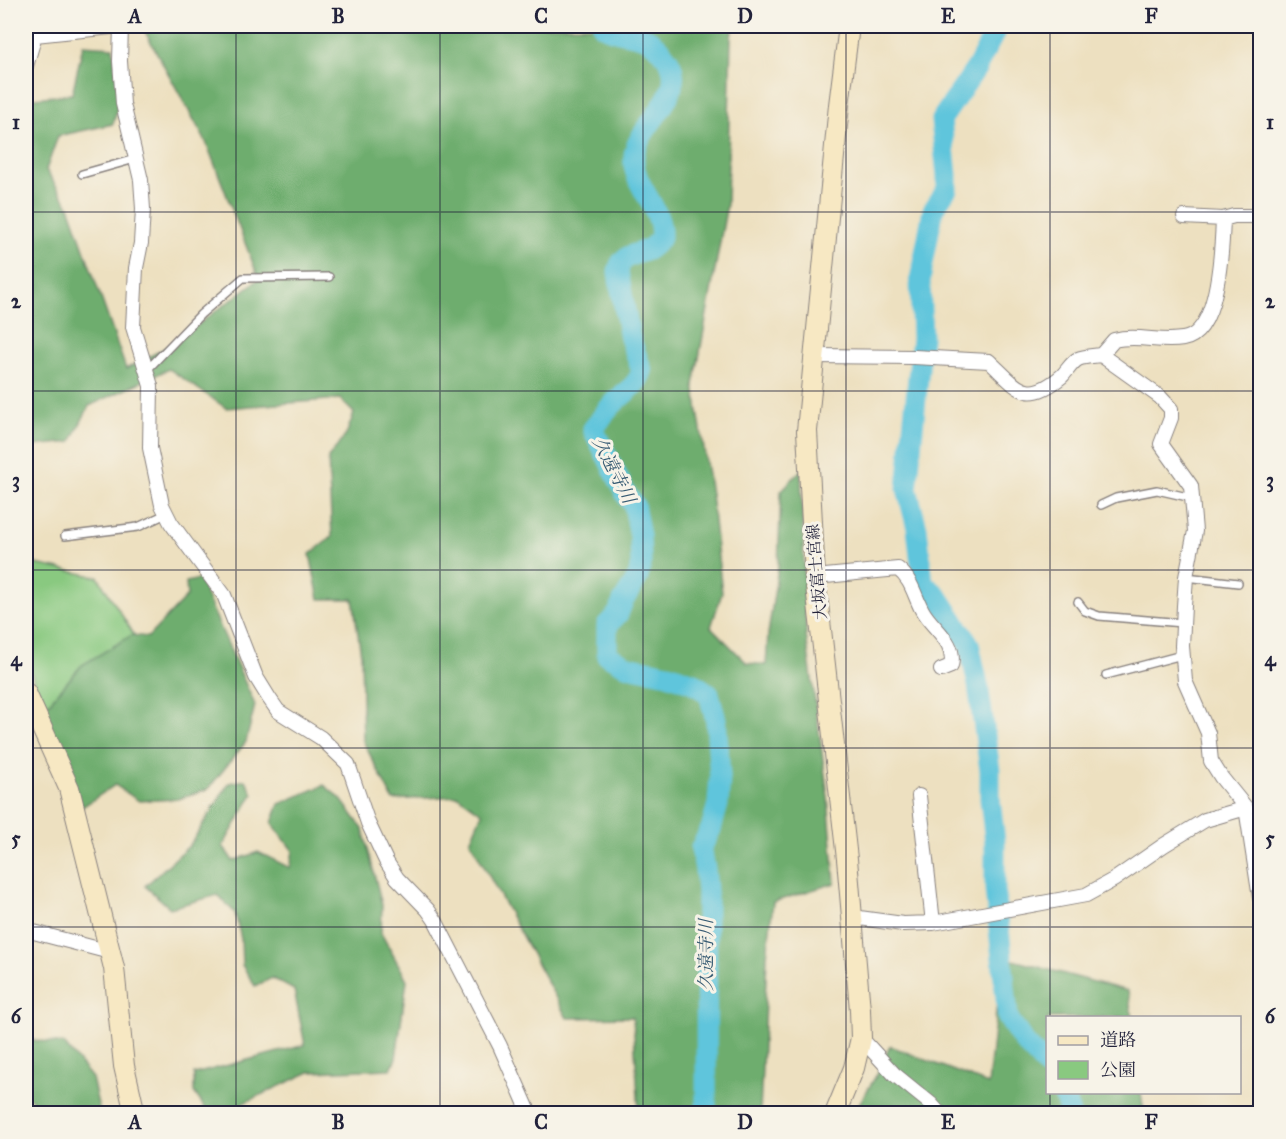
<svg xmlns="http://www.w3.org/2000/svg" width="1286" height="1139" font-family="'IM FELL Great Primer','Noto Serif JP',serif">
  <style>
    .green { fill: #89c980; stroke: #56765e; stroke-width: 1.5 }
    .forest { fill: #6ead6e; stroke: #486854; stroke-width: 1.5 }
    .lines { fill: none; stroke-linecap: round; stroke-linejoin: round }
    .river { stroke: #5fc5dc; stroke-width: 21 }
    .lane-casing { stroke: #88817e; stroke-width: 10 }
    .street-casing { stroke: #88817e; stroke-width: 16 }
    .secondary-casing { stroke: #88817e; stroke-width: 22 }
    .lane { stroke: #fff; stroke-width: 7 }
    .street { stroke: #fff; stroke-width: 14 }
    .secondary { stroke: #f7e8c3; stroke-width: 20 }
    .grid { fill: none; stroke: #22223b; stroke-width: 1.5; stroke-opacity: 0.55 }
    .labels { text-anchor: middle; stroke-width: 6; stroke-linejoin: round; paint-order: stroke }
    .street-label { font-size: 16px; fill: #22223b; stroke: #f7f3e8 }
    .water-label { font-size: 18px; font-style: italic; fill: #375b73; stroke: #f7f3e8 }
    .neatline { fill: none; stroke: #22223b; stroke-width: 2 }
    .grid-label { font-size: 20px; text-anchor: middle; font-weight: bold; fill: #22223b }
  </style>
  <rect width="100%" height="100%" fill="#f7f3e8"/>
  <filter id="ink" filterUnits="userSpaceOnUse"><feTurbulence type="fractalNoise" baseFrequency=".0167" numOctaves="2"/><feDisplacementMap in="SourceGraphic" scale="12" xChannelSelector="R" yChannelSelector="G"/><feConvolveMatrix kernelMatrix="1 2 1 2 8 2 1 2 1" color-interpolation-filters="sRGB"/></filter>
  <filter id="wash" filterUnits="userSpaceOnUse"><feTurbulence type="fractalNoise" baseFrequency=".008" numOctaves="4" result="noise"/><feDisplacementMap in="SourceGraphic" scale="24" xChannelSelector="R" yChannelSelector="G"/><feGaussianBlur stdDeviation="1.35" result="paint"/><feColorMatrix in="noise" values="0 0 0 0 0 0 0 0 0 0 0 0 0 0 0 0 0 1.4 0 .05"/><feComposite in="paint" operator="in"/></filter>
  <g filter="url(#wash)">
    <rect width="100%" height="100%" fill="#ede0c0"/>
    <path class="green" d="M26 562 98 577 135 636 80 667 43 710 26 657Z"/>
    <path class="forest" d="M142 26H734L731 36 727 204 694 385 711 494 722 593 711 627 747 663 766 665 768 634 778 567 781 491 801 470 806 635 828 797 835 883 773 902 767 956 760 1113H639L633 1017 567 1018 470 841 482 813 458 796 393 800 363 741 361 655 353 599H319L310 554 332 537 328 458 346 435 354 413 340 399 226 408 169 369 89 406 71 442 26 447V99L72 94 83 45 113 47 120 100 113 124 58 136 46 170 69 206 126 369 169 346 259 279 206 142Z
      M199 579 255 705 246 742 208 789 178 799 139 801 115 785 82 807 43 710 82 665 132 635 148 637 187 596 186 582Z
      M246 780 253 794 223 846 233 861 258 852 290 868 293 851 272 823 279 804 324 785 340 798 363 829 382 905 381 933 407 980 396 1058 391 1069 310 1072 222 1113H208L194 1092V1074L305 1045 294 990 272 978 255 986 242 965 241 939 235 913 218 895 170 908 145 886 190 845 229 783Z
      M1002 957 1128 991 1132 1017 1048 1018V1092L1141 1093 1144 1113 853 1114 876 1076 890 1046 988 1084Z
      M33 1040 64 1044 92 1078 100 1113H47L26 1095V1047Z"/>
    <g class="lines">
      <path class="river" d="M603 26C618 35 632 32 647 39 654 42 659 48 664 54 696 90 637 124 634 156 631 185 663 207 661 237 657 242 653 247 647 250 633 256 621 254 618 272L630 338 642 371C637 386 625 392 614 403 606 410 600 421 593 429L627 496 634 505 640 536 641 564 638 577 623 601 618 614 607 625V655L627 666 668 674 693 683 709 694 716 720 720 777 718 804 711 829 701 848 705 869 707 891 706 1114
        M998 26 977 67 941 120 947 175V189L933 210 920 280 922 338 907 489 917 528 923 583 937 595 969 644 978 685 990 770V799L995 842V889L1008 1018 1024 1042 1048 1068
        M1063 1092 1070 1114"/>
    </g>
  </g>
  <g filter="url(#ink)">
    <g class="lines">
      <defs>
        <path id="lane" d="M82 174 135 159
          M147 370 201 314 243 278 329 277
          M1101 505 1116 498 1157 490 1192 498
          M65 536 138 527 166 514
          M1186 577 1238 583
          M1078 602 1085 611 1099 616 1183 623
          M1106 675 1182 655"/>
        <path id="street" d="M121 26 120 61 123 104 141 180 143 209 141 243 136 268 133 327 151 386 150 448 162 505 171 523 224 595 256 677 269 698 278 711 321 738 348 764 368 823 386 861 397 878 428 910 435 920 500 1046 530 1114
          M35 35 121 26
          M26 66 37 28
          M1184 217 1223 219
          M1101 355 1114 340C1137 334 1160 343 1183 339 1219 334 1222 247 1223 219L1234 216H1260
          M814 356 914 357 989 361C1018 388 1026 406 1062 376 1067 371 1072 362 1078 359 1084 356 1094 356 1101 355L1160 397 1171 409V418L1161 444 1191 486 1195 531 1186 577 1184 606 1182 646 1185 681 1208 733 1211 761 1221 777 1246 808 1260 898
          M815 577 898 569C912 580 914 595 922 610 932 629 957 641 951 666L941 670
          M919 796 933 923
          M852 917 903 924 933 923 1086 895 1115 879 1164 845 1205 820 1246 808
          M26 930 110 952
          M861 1038 894 1074 931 1104 940 1114"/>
        <path id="secondary" d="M26 693 69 788 114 968 124 1066 135 1114
          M835 1114 854 1068 861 1038 860 1010 847 859 815 577 807 431 839 105 849 26"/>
      </defs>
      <use href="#lane" class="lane-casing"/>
      <use href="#street" class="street-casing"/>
      <use href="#secondary" class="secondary-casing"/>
      <use href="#lane" class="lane"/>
      <use href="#street" class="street"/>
      <use href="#secondary" class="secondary"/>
    </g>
  </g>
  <path class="grid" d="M236 26V1114M440 26V1114M643 26V1114M846 26V1114M1050 26V1018M26 212H1260M26 391H1260M26 570H1260M26 748H1260M26 927H1260M1050 1092V1114"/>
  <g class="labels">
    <g class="street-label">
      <text transform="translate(816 572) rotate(-95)" y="6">大坂富士宮線</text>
    </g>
    <g class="water-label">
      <text transform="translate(614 470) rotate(63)" y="6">久遠寺川</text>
      <text transform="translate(706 955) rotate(-90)" y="6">久遠寺川</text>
    </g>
  </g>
  <rect width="1286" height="1139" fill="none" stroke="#f7f3e8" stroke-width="66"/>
  <rect x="1046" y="1016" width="195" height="78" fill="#f7f3e8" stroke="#a29fa3" stroke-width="1.5"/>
  <rect x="1058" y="1036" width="30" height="9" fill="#f7e8c3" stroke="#a29fa3" stroke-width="1.5"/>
  <text x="1100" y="1046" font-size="18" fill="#22223b">道路</text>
  <rect x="1058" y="1061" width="30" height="18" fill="#89c980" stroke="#a29fa3" stroke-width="1.5"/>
  <text x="1100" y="1076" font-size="18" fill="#22223b">公園</text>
  <rect x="33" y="33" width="1220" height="1073" class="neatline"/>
  <g class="grid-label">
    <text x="135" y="23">A</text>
    <text x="338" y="23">B</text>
    <text x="541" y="23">C</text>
    <text x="745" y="23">D</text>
    <text x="948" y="23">E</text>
    <text x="1151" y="23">F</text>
    <text x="16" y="129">1</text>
    <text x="1270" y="129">1</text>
    <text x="16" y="308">2</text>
    <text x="1270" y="308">2</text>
    <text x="16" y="487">3</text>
    <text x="1270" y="487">3</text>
    <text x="16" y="666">4</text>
    <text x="1270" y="666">4</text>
    <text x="16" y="845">5</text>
    <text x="1270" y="845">5</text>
    <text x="16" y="1023">6</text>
    <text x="1270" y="1023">6</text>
    <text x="135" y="1129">A</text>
    <text x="338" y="1129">B</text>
    <text x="541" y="1129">C</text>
    <text x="745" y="1129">D</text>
    <text x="948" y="1129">E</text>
    <text x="1151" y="1129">F</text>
  </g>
</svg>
